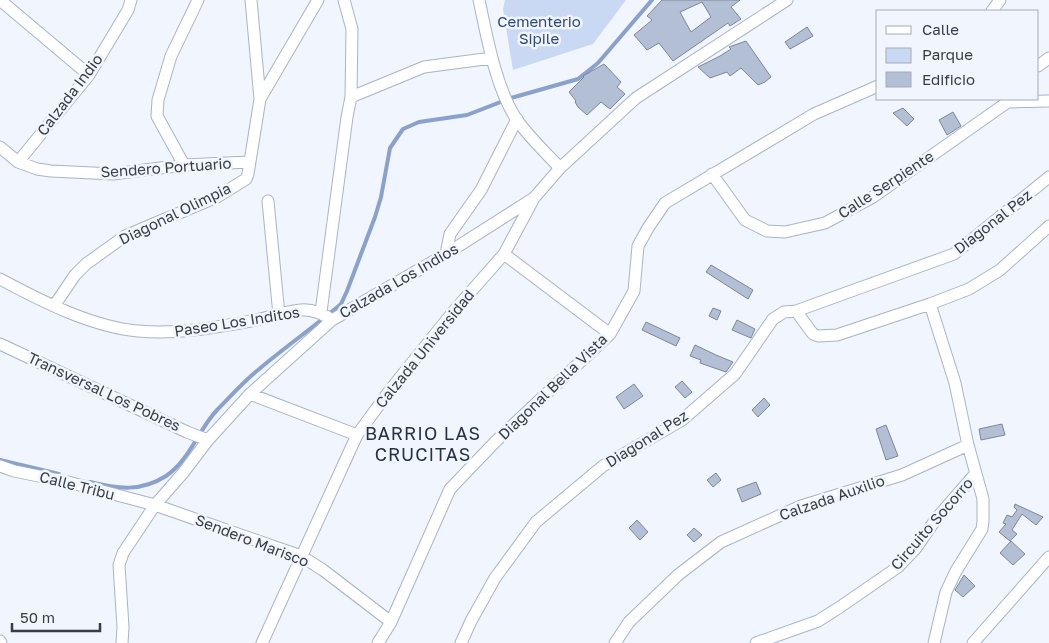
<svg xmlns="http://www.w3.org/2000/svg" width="1049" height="643" font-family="'Golos Text',sans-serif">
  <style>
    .green { fill: #c9d8f3 }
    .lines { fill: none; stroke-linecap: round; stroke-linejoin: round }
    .stream { stroke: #8aa1cc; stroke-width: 4 }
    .building { fill: #b3bfd5; stroke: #7c879c; fill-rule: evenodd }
    .minor-casing { stroke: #a8b4c9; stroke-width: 13 }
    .minor { stroke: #fff; stroke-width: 11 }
    .labels { text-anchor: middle; stroke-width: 5; stroke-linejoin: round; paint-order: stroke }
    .park-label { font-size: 15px; fill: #2e4981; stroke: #f0f5fe }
    .street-label { font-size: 15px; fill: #373c45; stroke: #f0f5fe }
    .quarter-label { font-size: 18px; letter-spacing: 1px; fill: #283143; stroke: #f0f5fe }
  </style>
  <rect width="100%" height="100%" fill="#f0f5fe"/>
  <path class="green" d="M505 0H626L593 44 513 70 503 9Z"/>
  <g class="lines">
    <path class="stream" d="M0 460 59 474
      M90 482C118 489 141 492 166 476 190 460 198 430 217 410 230 397 243 382 258 370 285 347 314 327 341 304L347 291 375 217 381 197 390 148 403 129 419 122 467 115 511 98 578 79 598 63 652 0"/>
  </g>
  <path class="building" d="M662 0H740L731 7 741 19 730 26 728 23 673 61 659 43 647 50 634 35 652 20 647 16ZM702 2 711 17 691 32 680 12Z
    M807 27 813 36 790 49 785 42Z
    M746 41 771 77 765 82 758 85 741 68 730 76 727 72 710 78 698 67 720 56 731 49 729 47Z
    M604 64 621 82 617 87 625 94 610 109 601 102 587 115 578 107 575 102 576 101 569 92 584 77 583 76Z
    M903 108 914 119 907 126 893 113Z
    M953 112 961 126 947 135 939 120Z
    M711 265 753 290 748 299 706 272Z
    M713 308 721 311 717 320 709 316Z
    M737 320 755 329 751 338 732 330Z
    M646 322 680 338 676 346 642 330Z
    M695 345 716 355 733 362 726 372 700 363 701 360 690 356Z
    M682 381 692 392 685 398 675 387Z
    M634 384 643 396 624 409 616 397Z
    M764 398 770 405 758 417 752 410Z
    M1002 424 1005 435 981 440 979 429Z
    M886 425 898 456 886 460 876 429Z
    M716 473 721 480 713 487 707 480Z
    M756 482 761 494 742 502 737 489Z
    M1015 504 1043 517 1036 525 1022 514 1012 530 1017 534 1010 541 999 532 1006 524 1003 523 1007 515 1012 517 1017 510 1014 507Z
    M637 520 648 532 640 540 629 528Z
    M694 528 702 535 694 542 687 535Z
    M1011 541 1025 554 1013 565 1000 553Z
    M964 575 975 586 963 597 955 590Z"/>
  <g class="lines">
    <defs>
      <path id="minor" d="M0 0 89 75
        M251 0 260 99
        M479 0C487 37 496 89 517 120 529 137 546 153 560 168
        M992 11 1000 0
        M1038 66 1049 58
        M351 97 424 67 492 58
        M1009 102 1049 101
        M0 147 18 162 37 169 51 171 113 174 184 165 249 162
        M18 162 89 75 128 10 131 0
        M184 165 157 116 158 100 171 56 198 0
        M712 174 745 220 767 231 785 232 825 223 873 197 1012 99
        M268 201 279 315
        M446 254 450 234 481 190 517 119
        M504 254 610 334
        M0 279C41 301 92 327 138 331 177 335 218 327 256 320 270 317 286 311 301 310 313 309 322 313 332 320
        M930 304 955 383 968 445 983 499V521L982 529 956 571 946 592 934 643
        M54 306 75 275 86 264 125 236 217 197 246 179 248 174 260 99 318 0
        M796 311 813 334 818 336 837 335 930 304 969 289 1000 270 1049 226
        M321 312 347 117 351 97 352 29 344 0
        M0 344 187 432 208 440
        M250 394 357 435
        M0 466 14 471 68 482 155 505 301 556 323 570 391 622
        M0 641 1 643
        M122 643 123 627 119 565 123 553 155 505 183 473 208 440 250 394 332 320 446 254 534 198 560 168 636 98 787 0
        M262 643 357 435 390 390 453 312 504 254 533 200
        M378 643 391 622 450 489 496 441 610 334 634 291 638 246 648 228 665 203 814 114 878 86
        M461 643 471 621 495 578 536 522 603 466 682 420 735 374 773 319 784 312 796 311 954 254 1049 177
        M615 643 629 622 678 575 721 542 801 506 902 475 968 445
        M756 643 818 621 840 607 898 567 916 548 936 519 976 473
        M973 643 1049 557"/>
    </defs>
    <use href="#minor" class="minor-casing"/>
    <use href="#minor" class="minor"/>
  </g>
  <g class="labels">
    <g class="park-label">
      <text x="539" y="27">Cementerio<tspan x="539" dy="17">Sipile</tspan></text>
    </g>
    <g class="street-label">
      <text transform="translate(70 95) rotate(-53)" y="5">Calzada Indio</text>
      <text transform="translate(166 168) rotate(-4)" y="5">Sendero Portuario</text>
      <text transform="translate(886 185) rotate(-33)" y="5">Calle Serpiente</text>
      <text transform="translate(175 214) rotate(-26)" y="5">Diagonal Olimpia</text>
      <text transform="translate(993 222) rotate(-38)" y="5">Diagonal Pez</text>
      <text transform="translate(399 281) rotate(-30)" y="5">Calzada Los Indios</text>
      <text transform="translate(237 322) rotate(-9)" y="5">Paseo Los Inditos</text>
      <text transform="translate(425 349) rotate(-51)" y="5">Calzada Universidad</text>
      <text transform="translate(553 387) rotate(-44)" y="5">Diagonal Bella Vista</text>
      <text transform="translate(104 392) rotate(25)" y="5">Transversal Los Pobres</text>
      <text transform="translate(647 439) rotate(-32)" y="5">Diagonal Pez</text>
      <text transform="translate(77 486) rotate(14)" y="5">Calle Tribu</text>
      <text transform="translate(832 498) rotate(-19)" y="5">Calzada Auxilio</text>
      <text transform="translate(932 524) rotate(-49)" y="5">Circuito Socorro</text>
      <text transform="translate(252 541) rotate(21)" y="5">Sendero Marisco</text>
    </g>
    <g class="quarter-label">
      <text x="423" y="440">BARRIO LAS<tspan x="423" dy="21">CRUCITAS</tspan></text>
    </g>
  </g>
  <rect x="876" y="10" width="162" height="90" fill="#f0f5fe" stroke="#a6abb4"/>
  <rect x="886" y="26" width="25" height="8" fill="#ffffff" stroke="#a6abb4"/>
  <text x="922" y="35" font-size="15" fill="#373c45">Calle</text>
  <rect x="886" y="48" width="25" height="15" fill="#c9d8f3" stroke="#a6abb4"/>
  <text x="922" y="60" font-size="15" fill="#373c45">Parque</text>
  <rect x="886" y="72" width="25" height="15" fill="#b3bfd5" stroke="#a6abb4"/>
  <text x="922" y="85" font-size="15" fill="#373c45">Edificio</text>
  <path d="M12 623v8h88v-8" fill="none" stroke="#373c45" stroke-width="2.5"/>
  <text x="20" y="623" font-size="15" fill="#373c45" stroke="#f0f5fe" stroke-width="4" paint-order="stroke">50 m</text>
</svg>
